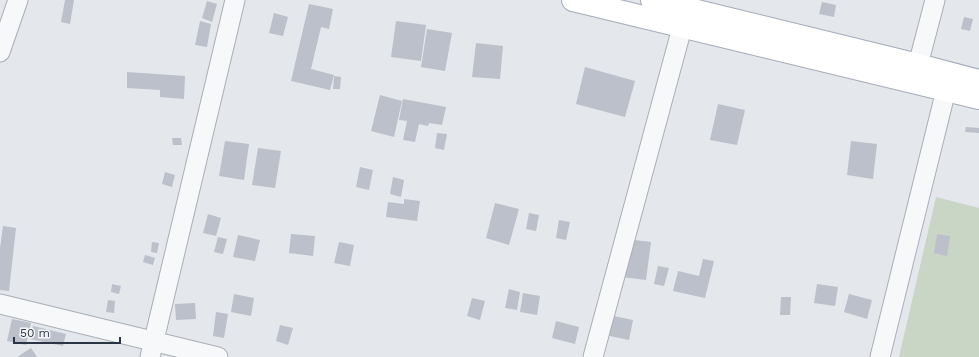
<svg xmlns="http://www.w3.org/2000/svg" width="979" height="357" font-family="'Work Sans',sans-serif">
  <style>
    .green { fill: #c9d6c5 }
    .building { fill: #bbc0ca }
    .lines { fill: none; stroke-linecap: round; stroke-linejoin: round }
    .minor-casing { stroke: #a9aeb7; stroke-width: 21 }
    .major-casing { stroke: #a3abb8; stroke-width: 24 }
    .minor { stroke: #f7f8fa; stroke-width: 19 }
    .major { stroke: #fff; stroke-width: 22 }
  </style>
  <rect width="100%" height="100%" fill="#e4e7ec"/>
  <path class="green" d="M936 197 979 208V357H899Z"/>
  <path class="building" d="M65 0H74L70 24 61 22Z
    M207 1 217 4 212 22 202 18Z
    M822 2 836 5 834 17 819 14Z
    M309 4 333 9 329 29 321 27 311 69 334 75 330 90 291 81Z
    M274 13 288 17 283 36 269 33Z
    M964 17 973 19 970 31 961 29Z
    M200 21 211 24 207 47 195 45Z
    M396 21 426 25 421 61 391 57Z
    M427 29 452 33 445 71 421 67Z
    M476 43 503 46 500 79 472 77Z
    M585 67 635 81 625 117 576 104Z
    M127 72 185 76 184 99 160 97V90L127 88Z
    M334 76 341 77 340 89H333Z
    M380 95 402 101 394 137 371 131Z
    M403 99 446 107 442 125 429 123 428 126 419 124 415 142 403 140 407 121 399 120Z
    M718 104 745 110 737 145 710 140Z
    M966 127 979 128V133L965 132Z
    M437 133 447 134 444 150 435 148Z
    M172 138H181L182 145H173Z
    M225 141 249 144 244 180 219 176Z
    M851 141 877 144 873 179 847 175Z
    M258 148 281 151 275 188 252 185Z
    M360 167 373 170 369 190 356 187Z
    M165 172 175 175 172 187 162 184Z
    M393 177 404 180 401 197 390 194Z
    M404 199 420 201 417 221 386 217 388 202 404 204Z
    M495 203 519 209 509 245 486 238Z
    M529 213 539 215 536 231 526 229Z
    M208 214 221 218 216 236 203 233Z
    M559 220 570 222 566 240 556 238Z
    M3 226 16 228 9 291 0 290V248Z
    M291 234 315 236 313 256 289 253Z
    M937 234 950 236 947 256 934 253Z
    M238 235 260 240 255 261 233 257Z
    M218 237 227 239 223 254 214 252Z
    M627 239 651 242 646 280 622 277Z
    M152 242 159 243 157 253 151 252Z
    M339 242 354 245 350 266 334 263Z
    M145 255 155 258 153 265 143 262Z
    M703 259 714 261 705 298 673 291 678 271 699 276Z
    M658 266 669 268 664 286 654 284Z
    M112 284 121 286 119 294 111 292Z
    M817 284 838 287 835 306 814 303Z
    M509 289 520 292 517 310 505 308Z
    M523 293 540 296 537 315 520 312Z
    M234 294 254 298 251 316 231 312Z
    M849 294 872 300 867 319 844 312Z
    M781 297H791L790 315H780Z
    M472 298 485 301 480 320 467 316Z
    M108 300 115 301 114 313 106 312Z
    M195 303 196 319 176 320 175 304Z
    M216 312 228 314 224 338 213 336Z
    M609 315 633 320 629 340 605 335Z
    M12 319 31 323 26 345 7 341Z
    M556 321 579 327 575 344 552 338Z
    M280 325 293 328 288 345 276 341Z
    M33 326 66 334 63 346 30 339Z
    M31 348 37 357H17Z"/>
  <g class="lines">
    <defs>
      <path id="minor" d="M0 52 18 0
        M918 65 935 0
        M0 304 218 357
        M150 357 235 0
        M593 357 686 13
        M880 357 946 90"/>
      <path id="major" d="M573 0 979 98
        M652 0 918 65 979 81"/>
    </defs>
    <use href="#minor" class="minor-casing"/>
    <use href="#major" class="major-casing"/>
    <use href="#minor" class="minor"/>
    <use href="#major" class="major"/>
  </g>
  <path d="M14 337v6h106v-6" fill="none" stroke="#2b3445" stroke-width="2"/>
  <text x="20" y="337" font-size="12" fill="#2b3445" stroke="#f4f6f9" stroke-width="3" paint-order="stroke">50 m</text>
</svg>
